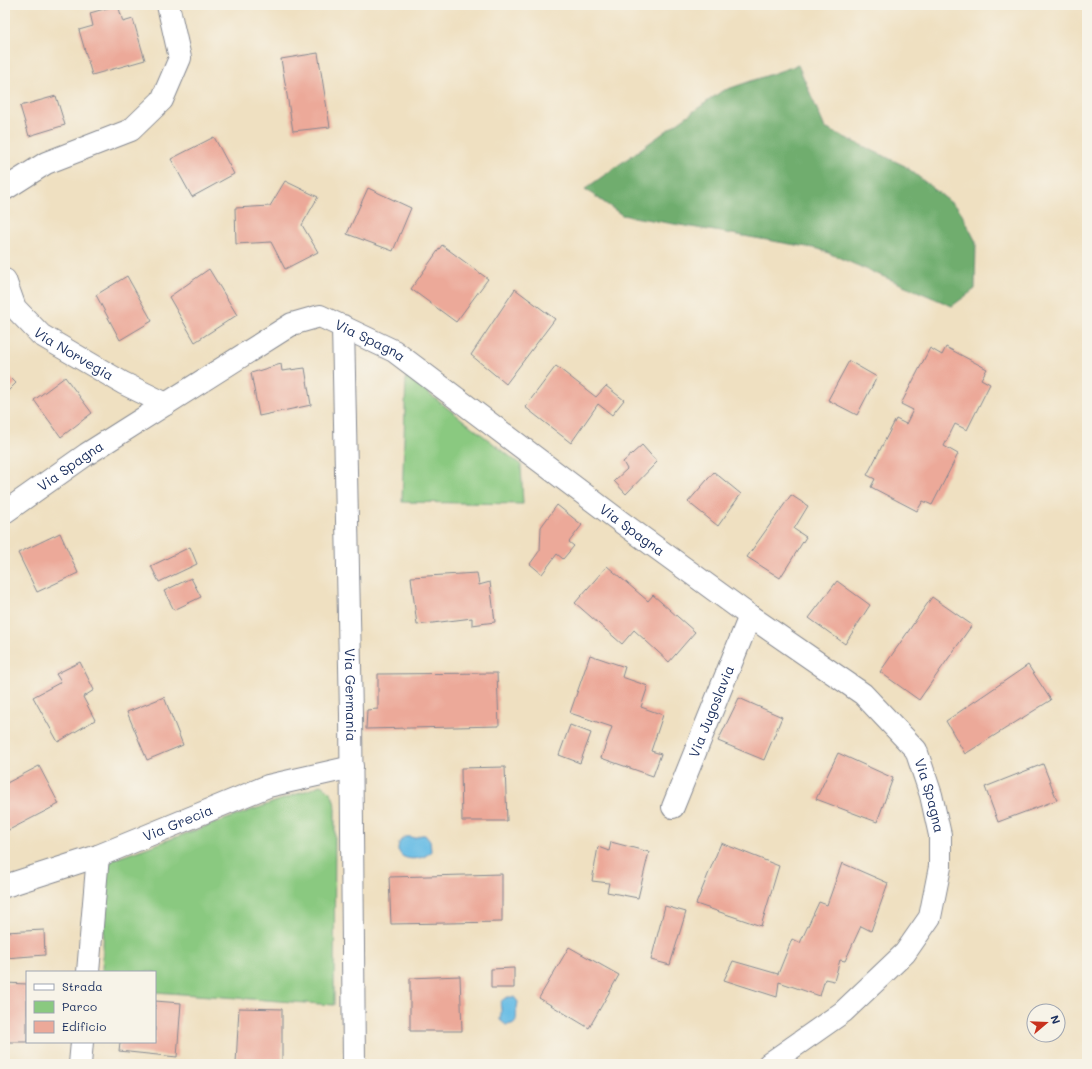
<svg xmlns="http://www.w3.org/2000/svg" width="1092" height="1069" font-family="Mali,sans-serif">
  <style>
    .green { fill: #8ac980; stroke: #527c6f }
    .forest { fill: #6fad6e; stroke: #456e66 }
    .water { fill: #69bde5; stroke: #4276a2 }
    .building { fill: #eca999 }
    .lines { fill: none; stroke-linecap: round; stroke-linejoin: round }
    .minor-casing { stroke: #858890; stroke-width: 24 }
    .minor { stroke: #fff; stroke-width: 22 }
    .labels { text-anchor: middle; stroke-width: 3; stroke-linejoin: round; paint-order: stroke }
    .street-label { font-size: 14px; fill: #1b2f5e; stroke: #f7f3e8 }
  </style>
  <rect width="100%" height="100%" fill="#f7f3e8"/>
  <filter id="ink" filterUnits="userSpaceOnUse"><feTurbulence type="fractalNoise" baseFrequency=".025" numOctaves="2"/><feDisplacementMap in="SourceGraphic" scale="8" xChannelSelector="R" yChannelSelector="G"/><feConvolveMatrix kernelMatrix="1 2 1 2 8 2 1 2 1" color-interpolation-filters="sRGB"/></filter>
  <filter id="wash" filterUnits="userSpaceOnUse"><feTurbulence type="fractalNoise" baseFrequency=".012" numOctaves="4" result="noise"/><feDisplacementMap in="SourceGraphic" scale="16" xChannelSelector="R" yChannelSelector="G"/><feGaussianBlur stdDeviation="0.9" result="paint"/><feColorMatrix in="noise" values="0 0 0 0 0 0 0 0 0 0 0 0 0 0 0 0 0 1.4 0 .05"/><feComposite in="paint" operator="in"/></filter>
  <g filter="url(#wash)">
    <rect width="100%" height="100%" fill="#efe0c1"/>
    <path class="green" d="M406 376 521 465 523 504 402 502Z
      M320 785C331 790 334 796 335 808L334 1005 155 992V972H102L106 876 108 867 112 860 311 789Z"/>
    <path class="forest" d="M798 65 825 128 905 166 959 209 976 242 975 289 952 306 819 249 622 215 585 189 722 91Z"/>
    <path class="water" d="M421 835H425L430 841 431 851C427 858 412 861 404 857 401 856 400 853 398 850 398 840 404 834 414 838Z
      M508 997H514L518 1002C518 1004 517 1006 517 1008 515 1017 520 1024 506 1025L500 1020C500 1017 501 1015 501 1013 502 1005 496 1002 508 997Z"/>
    <g id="blocks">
      <path class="building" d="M118 5 123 22 133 19 145 60 92 75 79 30 93 26 90 13Z
        M318 53 330 127 293 131 281 59Z
        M56 96 65 125 29 136 20 106Z
        M214 137 234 174 192 197 171 159Z
        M285 181 318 197 302 225 318 252 285 269 271 242 236 244 235 208 270 206Z
        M368 188 411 208 393 251 347 234Z
        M442 245 488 279 456 322 411 289Z
        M209 269 237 315 195 342 169 297Z
        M127 276 152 321 120 340 96 295Z
        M515 289 555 319 506 384 471 355Z
        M946 347 987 369 981 379 990 384 967 430 955 424 944 446 958 454 932 505 923 501 917 511 871 487 875 479 867 475 896 419 906 424 913 410 901 404 930 348 942 355Z
        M849 361 877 377 857 415 828 400Z
        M281 364 282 371 305 368 311 405 259 416 251 373Z
        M556 366 596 397 606 386 624 400 612 415 598 404 571 443 525 407Z
        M5 372 16 383 5 394Z
        M65 377 92 413 61 437 34 400Z
        M642 445 657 462 626 494 614 481 627 469 623 462Z
        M714 472 741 494 718 526 688 502Z
        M791 495 808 506 794 529 806 537 780 578 747 557Z
        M557 505 582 525 569 542 574 546 563 559 557 554 542 574 530 564 540 550 541 527Z
        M60 533 78 573 37 592 18 553Z
        M190 547 197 564 159 582 151 566Z
        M607 566 648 601 653 595 695 632 669 662 634 630 622 644 575 603Z
        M477 573 479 585 490 582 495 622 472 625V618L417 625 411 577Z
        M191 578 201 597 174 610 164 591Z
        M837 581 870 605 845 644 809 618Z
        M932 597 972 625 919 700 880 672Z
        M590 655 625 667 622 677 648 686 641 707 663 715 651 751 661 754 653 776 601 758 612 727 570 713Z
        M80 662 94 690 83 697 95 720 58 742 33 697 61 682 56 674Z
        M1028 665 1051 700 965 754 946 721Z
        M497 673 499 726 366 729 367 710 378 709V674Z
        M164 697 183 745 147 760 127 712Z
        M739 698 782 717 764 760 718 741Z
        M570 725 591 733 580 763 559 755Z
        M838 753 893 778 877 822 816 799Z
        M1043 764 1057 800 998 822 985 787Z
        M39 766 59 804 9 830 5 822V784Z
        M505 767 507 821H462L461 768Z
        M611 842 649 852 638 898 607 892 609 883 592 881 598 847 609 851Z
        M721 843 779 866 761 926 696 904Z
        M842 863 888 883 871 931 861 926 845 961 840 960 834 981 825 979 820 996 779 982 777 997 724 980 733 961 778 974 792 939 800 943 819 902 827 905Z
        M502 874V922L391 924 389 877Z
        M665 906 686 912 670 965 651 960Z
        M44 930 45 955 5 958V932Z
        M569 947 619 975 589 1028 539 998Z
        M514 968V988H491V969Z
        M460 976 462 1031H410V978Z
        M5 983 27 984V1042H5Z
        M155 1001 181 1003 177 1057 119 1051 120 1042H155Z
        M239 1008 282 1009V1064H236Z"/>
    </g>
  </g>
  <g filter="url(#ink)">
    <use href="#blocks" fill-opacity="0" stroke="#858890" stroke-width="1"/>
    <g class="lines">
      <defs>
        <g id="minor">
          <path d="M5 189 46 163 131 130 162 100 180 58 168 5"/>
          <path id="s1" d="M5 280 15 308 41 335 123 383 166 404"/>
          <path id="s2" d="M343 326 351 714 354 1064"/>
          <path id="s3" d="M5 512 87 454 292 324 320 316 394 351 621 522 750 616 863 694 916 750 931 795 940 835V867L930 917 905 953 843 1012 769 1064"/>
          <path id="s4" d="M673 807 750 616"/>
          <path id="s5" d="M5 886 98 856 268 786 352 767"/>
          <path d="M88 972 98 856"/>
          <path d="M80 1064 82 1042"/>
        </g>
      </defs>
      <use href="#minor" class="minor-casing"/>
      <use href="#minor" class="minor"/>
    </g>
  </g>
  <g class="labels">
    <g class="street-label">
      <text dy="5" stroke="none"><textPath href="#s3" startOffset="428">Via Spagna</textPath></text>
      <text dy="5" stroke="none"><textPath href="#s1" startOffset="105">Via Norvegia</textPath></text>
      <text dy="5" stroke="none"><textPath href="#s3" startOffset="80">Via Spagna</textPath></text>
      <text dy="5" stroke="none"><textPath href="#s3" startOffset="752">Via Spagna</textPath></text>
      <text dy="5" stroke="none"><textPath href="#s2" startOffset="369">Via Germania</textPath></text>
      <text dy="5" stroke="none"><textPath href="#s4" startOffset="103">Via Jugoslavia</textPath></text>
      <text dy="5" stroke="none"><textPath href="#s3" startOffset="1160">Via Spagna</textPath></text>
      <text dy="5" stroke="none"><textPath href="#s5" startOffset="184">Via Grecia</textPath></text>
    </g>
  </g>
  <rect width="1092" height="1069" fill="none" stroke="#f7f3e8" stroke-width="20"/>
  <rect x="26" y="971" width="130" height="72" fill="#f7f3e8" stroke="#9fa5b1"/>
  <rect x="34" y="984" width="20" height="6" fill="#ffffff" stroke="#9fa5b1"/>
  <text x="62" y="991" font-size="12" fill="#1b2f5e">Strada</text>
  <rect x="34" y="1001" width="20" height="12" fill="#8ac980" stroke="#9fa5b1"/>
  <text x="62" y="1011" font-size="12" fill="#1b2f5e">Parco</text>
  <rect x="34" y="1021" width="20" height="12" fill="#eca999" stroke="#9fa5b1"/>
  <text x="62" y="1031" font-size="12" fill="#1b2f5e">Edificio</text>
  <g transform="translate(1046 1023) rotate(71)"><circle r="19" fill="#f7f3e8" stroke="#9fa5b1"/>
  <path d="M0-3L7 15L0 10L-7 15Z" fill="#c8321e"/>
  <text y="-6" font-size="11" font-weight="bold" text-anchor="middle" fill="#1b2f5e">N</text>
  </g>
</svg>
